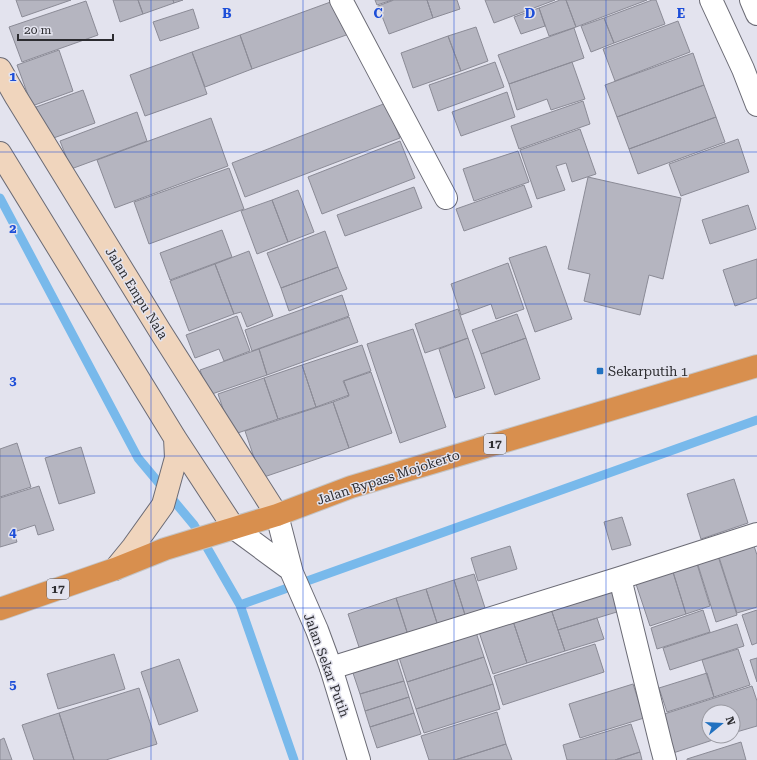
<svg xmlns="http://www.w3.org/2000/svg" width="757" height="760" font-family="'Roboto Serif',serif">
  <style>
    .lines { fill: none; stroke-linecap: round; stroke-linejoin: round }
    .stream { stroke: #78b9eb; stroke-width: 9 }
    .building { fill: #b5b5c0; stroke: #8b8b96 }
    .minor-casing { stroke: #6b6b75; stroke-width: 24 }
    .tertiary-casing { stroke: #6b6b75; stroke-width: 24 }
    .secondary-casing { stroke: #6b6b75; stroke-width: 24 }
    .trunk-casing { stroke: #c4c4c5; stroke-width: 24 }
    .minor { stroke: #fff; stroke-width: 22 }
    .tertiary { stroke: #fff; stroke-width: 22 }
    .secondary { stroke: #f0d5bd; stroke-width: 22 }
    .trunk { stroke: #d88f4e; stroke-width: 22 }
    .grid { fill: none; stroke: #1d4ed8; stroke-width: 1; stroke-opacity: 0.55 }
    .poi-dot { fill: #2171c0; stroke: #e3e3ee; stroke-width: 1.5 }
    .labels { text-anchor: middle; stroke-width: 3; stroke-linejoin: round; paint-order: stroke }
    .shield { fill: #e3e3ee; stroke: #636369; stroke-width: 1 }
    .shield-label { font-size: 12px; font-weight: bold; fill: #2c2c30 }
    .street-label { font-size: 13px; fill: #2c2c30; stroke: #e3e3ee }
    .poi-label { font-size: 13px; fill: #2c2c30; stroke: #e3e3ee; text-anchor: start }
    .grid-label { font-size: 13px; text-anchor: middle; font-weight: bold; fill: #1d4ed8; stroke: #e3e3ee; stroke-width: 3; stroke-linejoin: round; paint-order: stroke }
  </style>
  <rect width="100%" height="100%" fill="#e3e3ee"/>
  <g class="lines">
    <path class="stream" d="M0 198 138 458 194 525 240 605 294 760
      M240 605 757 420"/>
  </g>
  <path class="building" d="M16 0H71L22 17Z
    M113 0H138L143 14 120 22Z
    M138 0H173L174 3 143 14Z
    M173 0H183L174 3Z
    M336 0 349 34 252 69 240 35Z
    M375 0H392L377 5Z
    M394 0H427L433 18 389 34 378 6Z
    M427 0H457L460 9 433 18Z
    M485 0H555L494 23Z
    M560 0H566L576 27 549 36 539 8Z
    M566 0H647L576 27Z
    M652 0H656L665 24 614 43 604 18Z
    M86 1 98 35 22 62 9 27Z
    M539 8 545 26 521 34 514 17Z
    M193 9 199 28 160 41 153 22Z
    M604 18 614 43 591 52 581 26Z
    M678 21 690 52 615 81 603 49Z
    M476 27 488 61 461 71 448 36Z
    M574 28 584 58 509 84 498 55Z
    M240 35 252 69 205 87 192 52Z
    M448 36 461 71 413 88 401 53Z
    M59 50 73 91 32 106 17 65Z
    M192 52 207 94 145 116 130 75Z
    M693 53 704 85 617 117 605 85Z
    M495 62 504 87 438 111 429 85Z
    M572 62 585 99 551 110 547 99 517 110 509 84Z
    M704 85 716 117 629 149 617 117Z
    M83 90 95 123 48 140 36 107Z
    M507 92 515 117 461 136 452 112Z
    M583 101 590 124 519 149 511 126Z
    M386 103 400 138 245 197 232 163Z
    M137 112 147 141 71 169 60 141Z
    M716 117 725 142 638 174 629 149Z
    M211 118 228 166 115 208 97 160Z
    M580 129 596 174 572 182 566 163 556 166 565 190 537 199 520 150Z
    M738 139 749 172 681 196 669 164Z
    M400 141 415 178 322 214 308 177Z
    M518 151 529 182 474 201 463 169Z
    M229 168 244 209 149 244 134 202Z
    M588 177 681 198 663 279 649 275 640 315 584 301 590 274 568 269Z
    M524 185 532 207 464 231 456 209Z
    M414 187 422 208 345 236 337 215Z
    M298 190 314 232 288 242 272 200Z
    M272 200 288 242 257 254 241 211Z
    M748 205 756 229 710 244 702 220Z
    M222 230 232 257 170 280 160 253Z
    M325 231 338 267 281 288 267 253Z
    M546 246 572 319 535 332 509 258Z
    M249 251 273 316 247 327 241 312 234 314 215 264Z
    M757 259V298L735 306 723 270Z
    M508 263 524 309 496 319 491 304 461 315 451 284Z
    M215 264 234 314 189 331 170 281Z
    M338 267 347 289 289 311 281 288Z
    M342 295 349 316 252 351 245 330Z
    M458 309 468 338 425 353 415 324Z
    M517 314 526 338 481 354 472 330Z
    M237 316 250 351 224 361 219 349 195 358 186 335Z
    M349 317 358 342 267 375 259 349Z
    M413 329 446 427 400 443 367 344Z
    M468 338 485 388 455 398 439 349Z
    M526 338 540 379 495 395 481 354Z
    M362 345 371 371 343 381 349 395 316 407 302 365Z
    M259 349 267 375 209 395 200 370Z
    M302 365 316 407 278 419 264 378Z
    M371 372 392 433 349 448 333 402 349 396 344 381Z
    M264 378 278 419 232 435 218 394Z
    M333 402 349 448 261 478 245 431Z
    M17 443 31 487 0 497V449Z
    M81 447 95 493 59 504 45 458Z
    M734 479 748 523 701 539 687 494Z
    M39 486 54 530 38 535 35 525 14 532 17 542 0 547V498Z
    M622 517 631 545 612 550 604 522Z
    M753 543 757 555V607L737 613 718 554Z
    M510 546 517 569 478 581 471 558Z
    M718 556 737 615 716 622 697 562Z
    M697 564 710 606 686 614 673 572Z
    M673 572 686 614 650 626 636 584Z
    M474 574 486 611 466 618 454 580Z
    M454 580 466 618 438 626 426 589Z
    M612 586 620 611 558 630 550 606Z
    M426 589 438 626 408 635 396 598Z
    M396 598 408 635 360 650 348 614Z
    M550 606 565 651 527 663 512 618Z
    M703 610 710 632 657 649 651 628Z
    M757 610V643L752 645 742 615Z
    M512 618 527 663 493 674 478 629Z
    M597 618 604 639 565 651 558 630Z
    M737 624 744 646 670 670 663 648Z
    M474 626 484 657 407 682 397 651Z
    M595 644 604 672 503 705 494 676Z
    M738 649 750 685 714 697 702 660Z
    M395 653 404 681 360 694 351 667Z
    M114 654 125 689 58 709 47 674Z
    M484 657 493 684 416 709 407 682Z
    M757 658V682L750 660Z
    M179 659 198 711 159 725 141 672Z
    M707 673 714 697 667 712 659 688Z
    M404 681 409 697 365 711 360 694Z
    M493 684 500 709 424 733 416 709Z
    M633 684 644 718 580 738 569 704Z
    M752 686 757 701V726L733 733V712H709V736H725L670 754 658 716Z
    M139 688 157 744 106 760H74L59 713Z
    M409 697 414 713 370 727 365 711Z
    M497 712 506 744 455 760H429L421 736Z
    M59 713 74 760H34L22 725Z
    M414 713 421 734 377 748 370 727Z
    M631 724 640 752 615 760H567L563 745Z
    M4 738 12 760H0V740Z
    M741 742 746 760H687V759Z
    M506 744 512 760H455Z
    M640 752 642 760H615Z"/>
  <g class="lines">
    <defs>
      <path id="minor" d="M341 0 446 198
        M711 0 743 69 757 105
        M751 0 757 14
        M620 578 661 745 665 760
        M331 668 620 578 757 534"/>
      <path id="tertiary" d="M277 515 292 573 317 630 331 668 359 760
        M234 528 291 570"/>
      <path id="secondary" d="M0 69 16 97 160 331 277 515
        M0 153 175 438 234 528
        M115 569 133 547 163 505 176 458 175 438"/>
      <path id="trunk" d="M0 609 115 569 165 549 277 515 351 487 757 366"/>
    </defs>
    <use href="#minor" class="minor-casing"/>
    <use href="#tertiary" class="tertiary-casing"/>
    <use href="#secondary" class="secondary-casing"/>
    <use href="#trunk" class="trunk-casing"/>
    <use href="#minor" class="minor"/>
    <use href="#tertiary" class="tertiary"/>
    <use href="#secondary" class="secondary"/>
    <use href="#trunk" class="trunk"/>
  </g>
  <path class="grid" d="M151 0V760M303 0V760M454 0V760M606 0V760M0 152H757M0 304H757M0 456H757M0 608H757"/>
  <rect class="poi-dot" x="596" y="367" width="8" height="8" rx="2"/>
  <g class="labels">
    <g class="shield">
      <rect x="484" y="434" width="22" height="20" rx="3"/>
      <rect x="47" y="579" width="22" height="20" rx="3"/>
    </g>
    <g class="shield-label">
      <text x="495" y="448">17</text>
      <text x="58" y="593">17</text>
    </g>
    <g class="street-label">
      <text transform="translate(137 293) rotate(58)" y="5">Jalan Empu Nala</text>
      <text transform="translate(388 477) rotate(-18)" y="5">Jalan Bypass Mojokerto</text>
      <text transform="translate(327 665) rotate(70)" y="5">Jalan Sekar Putih</text>
    </g>
    <g class="poi-label">
      <text x="608" y="376">Sekarputih 1</text>
    </g>
  </g>
  <g class="grid-label">
    <text x="227" y="18">B</text>
    <text x="378" y="18">C</text>
    <text x="530" y="18">D</text>
    <text x="681" y="18">E</text>
    <text x="13" y="81">1</text>
    <text x="13" y="233">2</text>
    <text x="13" y="385">3</text>
    <text x="13" y="537">4</text>
    <text x="13" y="689">5</text>
  </g>
  <g transform="translate(721 724) rotate(72)"><circle r="19" fill="#e3e3ee" stroke="#9a9aa2"/>
  <path d="M0-3L7 15L0 10L-7 15Z" fill="#2171c0"/>
  <text y="-6" font-size="11" font-weight="bold" text-anchor="middle" fill="#2c2c30">N</text>
  </g>
  <path d="M18 34v6h95v-6" fill="none" stroke="#2c2c30" stroke-width="2"/>
  <text x="24" y="34" font-size="12" fill="#2c2c30" stroke="#e3e3ee" stroke-width="3" paint-order="stroke">20 m</text>
</svg>
